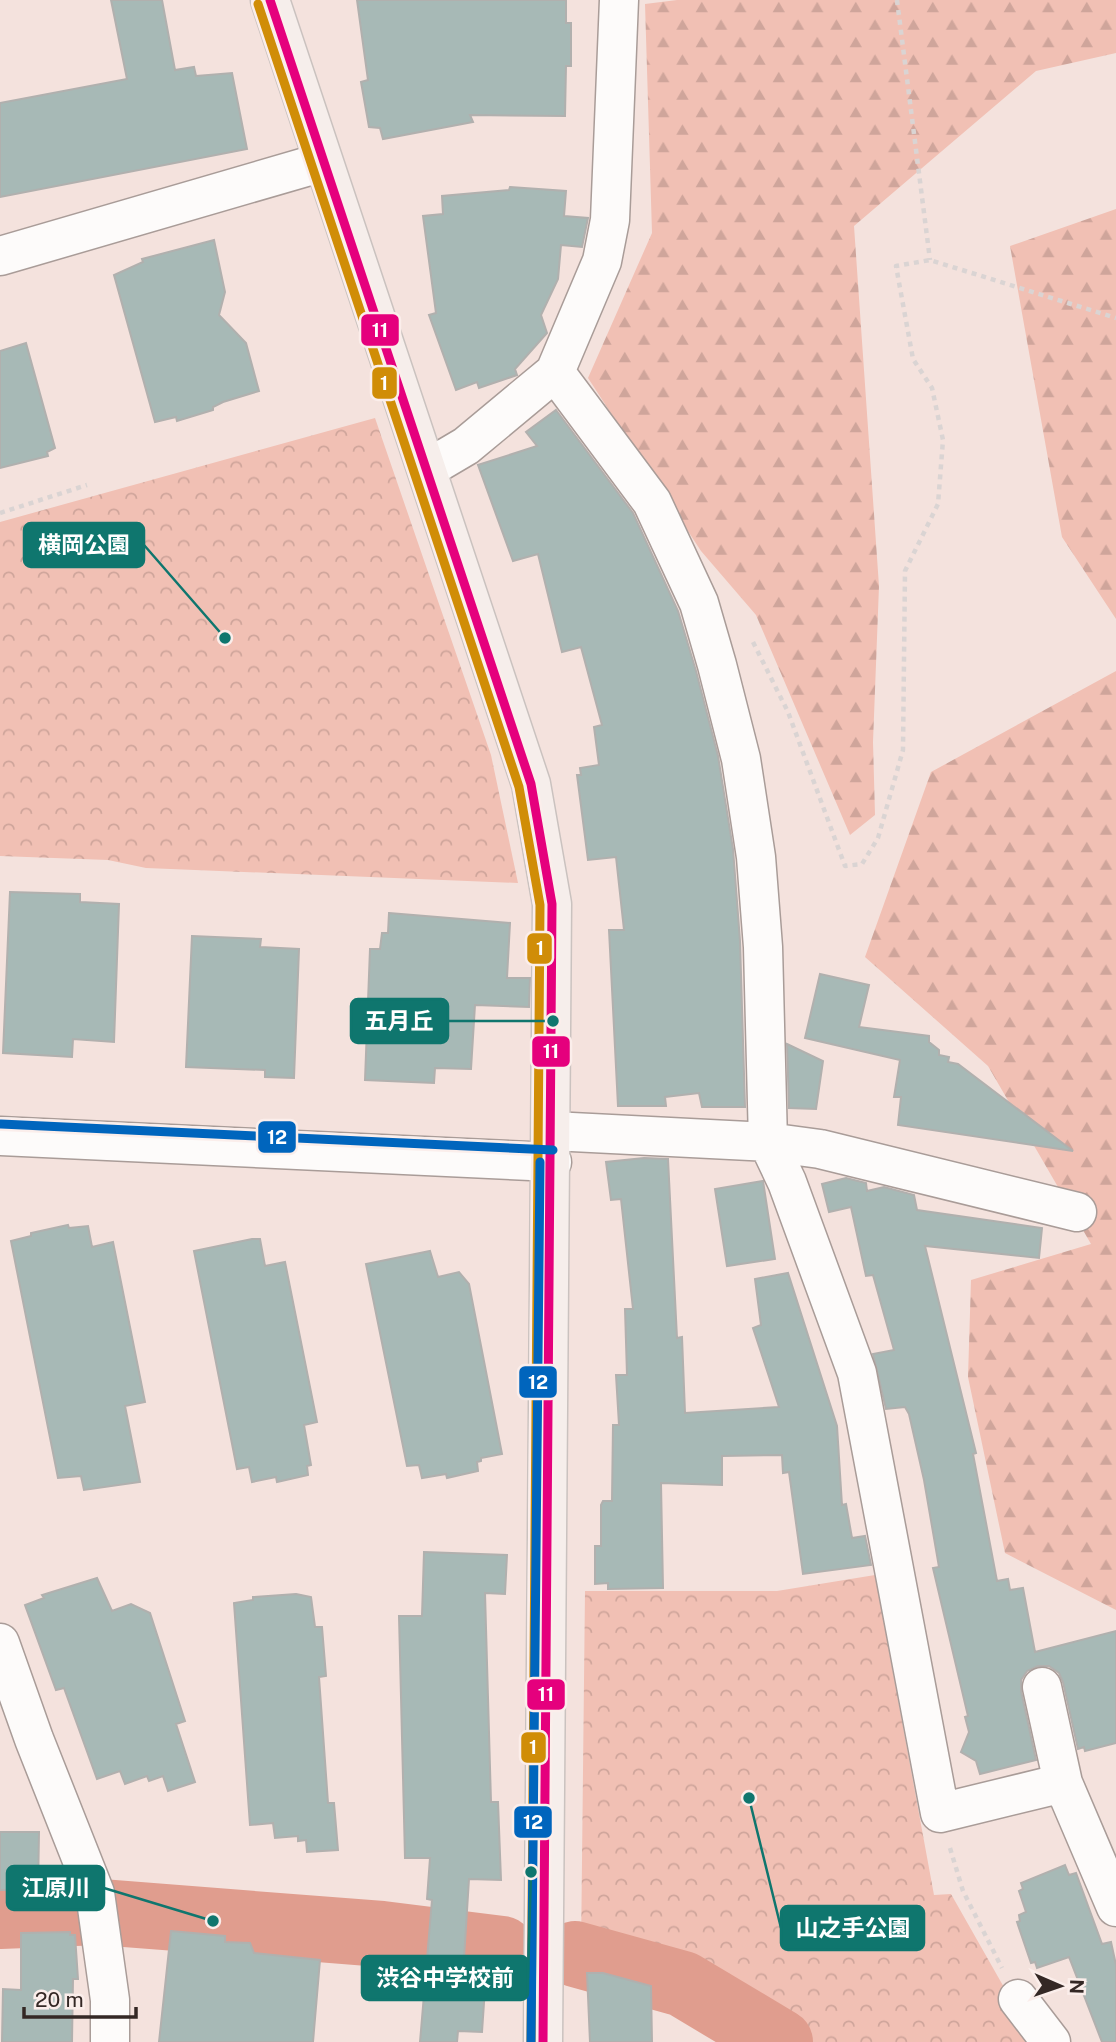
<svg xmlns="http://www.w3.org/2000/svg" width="1116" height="2042" font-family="'Public Sans','Noto Sans JP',sans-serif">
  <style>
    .forest { fill: url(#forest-firs) }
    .park { fill: url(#park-crowns) }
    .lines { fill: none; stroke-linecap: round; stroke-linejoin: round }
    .river { stroke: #e09d8e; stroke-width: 66 }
    .building { fill: #a7b9b6; stroke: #b1b0ae; stroke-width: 2 }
    .minor-casing { stroke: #a99c98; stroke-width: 41 }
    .tertiary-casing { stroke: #a99c98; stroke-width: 41 }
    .primary-casing { stroke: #cac2bf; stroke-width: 41 }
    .path { stroke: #dad4d3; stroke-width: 4.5; stroke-dasharray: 5 5; stroke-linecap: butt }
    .minor { stroke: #fdfbfa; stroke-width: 38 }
    .tertiary { stroke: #fdfbfa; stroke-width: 38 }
    .primary { stroke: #f6eeeb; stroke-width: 38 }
    .bus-1-casing { stroke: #fbeeeb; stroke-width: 14 }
    .bus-2-casing { stroke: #fbeeeb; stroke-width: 14 }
    .bus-3-casing { stroke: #fbeeeb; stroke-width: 14 }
    .bus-1 { stroke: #e5007d; stroke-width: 9 }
    .bus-2 { stroke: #d08d07; stroke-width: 9 }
    .bus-3 { stroke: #0065bd; stroke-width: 9 }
    .leader { fill: none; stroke: #0f766e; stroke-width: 2.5 }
    .callout-dot { fill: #0f766e; stroke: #fbeeeb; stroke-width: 2.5 }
    .callout { fill: #0f766e; stroke: #0f766e; stroke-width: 2.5 }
    .callout-label { font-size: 23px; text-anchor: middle; font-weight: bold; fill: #fff }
    .line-badge { stroke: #fbeeeb; stroke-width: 2.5 }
    .badge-label { font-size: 19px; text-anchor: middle; font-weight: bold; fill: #fff }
  </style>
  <defs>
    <pattern id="forest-firs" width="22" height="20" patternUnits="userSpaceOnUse" patternTransform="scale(1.75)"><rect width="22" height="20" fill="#f1c0b4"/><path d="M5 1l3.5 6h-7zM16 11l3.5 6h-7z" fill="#cfa59b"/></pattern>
    <pattern id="park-crowns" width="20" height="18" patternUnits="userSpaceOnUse" patternTransform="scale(1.75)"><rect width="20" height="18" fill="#f1c0b4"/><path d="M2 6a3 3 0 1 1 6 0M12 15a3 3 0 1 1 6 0" fill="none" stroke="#cfa59b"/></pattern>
  </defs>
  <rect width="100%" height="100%" fill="#f4e2dd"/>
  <path class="forest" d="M677 0H1116V53L1036 71 854 226 879 586 873 742 875 815 850 835 756 615 701 551 588 378 652 233 645 4Z
    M1116 209V619L1062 537 1010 246Z
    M1116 671V1610L1005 1553 968 1377 971 1280 1091 1244 988 1066 865 957 931 772Z"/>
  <path class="park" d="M375 418 491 755 518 883 146 868 108 860 0 856V522Z
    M875 1575 934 1895 951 1894 1035 2042H791L676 1976 581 1951 585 1591H777Z"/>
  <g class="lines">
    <path class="river" d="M0 1916 100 1912 382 1934 502 1949
      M575 1954 683 1984 780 2042"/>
  </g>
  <path class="building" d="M111 0H162L175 70 194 67 196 76 232 73 247 149 0 197V103L127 79Z
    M357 0H566V23H571V66H566L565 116 470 115 473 122 383 139 380 128 369 127 361 82 368 80Z
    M510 187 566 191 564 216 588 218 582 247 561 245 558 279 541 315 547 333 515 369 517 375 479 388 477 382 456 390 429 315 436 313 423 216 443 214 442 196 509 190Z
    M214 240 225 292 219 315 246 343 259 391 223 402 213 407V410L177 421 176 417 155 422 114 275 143 262 142 259Z
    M26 343 55 448 47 452 48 456 0 468V351Z
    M556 410 633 513 678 611 696 671 718 756 733 849 740 941 745 1107H702L699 1093 665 1097 666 1106H618L609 930H624L616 857 588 860 577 775H581L580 768 599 765 594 727 602 725 581 647 562 652 538 554 513 561 478 465 537 446 526 432Z
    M10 892 80 894V902L119 904 114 1042 73 1039 72 1057 3 1053Z
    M389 913 510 923 507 978H530L529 1007 475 1005 471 1069 435 1068 434 1083 365 1080 370 949H380L382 933H388Z
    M192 936 261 939 260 947 299 949 294 1078 265 1077V1070L186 1067Z
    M820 974 869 985 859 1027 929 1036V1042L939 1050V1055L949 1057 948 1062 958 1064 1073 1151 898 1125 901 1097H894L900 1060 805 1038Z
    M787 1044 823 1061 816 1109 789 1108Z
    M644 1158 668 1159 677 1338 682 1337 685 1413 779 1407 753 1328 761 1325 755 1279 788 1273 837 1426 842 1505 846 1504 852 1538 865 1536 871 1565 803 1574 789 1472 783 1473 782 1455 722 1456V1485L661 1483 663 1588 608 1589V1583L595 1584V1546H601V1505L603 1501H612L613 1425H619L616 1375H627L625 1309H633L621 1199 611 1200 606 1162Z
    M846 1178 866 1183 867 1191 884 1187 914 1195 917 1210 1042 1228 1039 1258 925 1246 976 1453 973 1454 997 1581 1008 1579 1010 1590 1023 1588 1035 1652 1116 1631V1743L1085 1751 1084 1747 1078 1749 1063 1682 1059 1673 1049 1666H1038L1027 1671 1021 1680V1691L1036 1760 980 1774 976 1761 961 1752 969 1732 965 1717 968 1716 933 1568 939 1567 924 1480 909 1414 905 1407 886 1409 873 1354 894 1350 873 1275 866 1276 851 1207 829 1212 822 1184Z
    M763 1181 775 1259 727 1266 715 1189Z
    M68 1225 69 1228 88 1226 92 1247 113 1242 145 1402 125 1406 140 1482 84 1490 81 1476 58 1478 11 1241 31 1236V1233Z
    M252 1239H260L265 1266 285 1262 317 1422 304 1425 311 1465 307 1466 308 1475 277 1482 276 1477 252 1482 249 1467 237 1469 194 1251Z
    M430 1251 438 1277 459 1272 469 1284 502 1454 481 1458V1461L477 1462 478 1471 447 1478 446 1474 422 1478 419 1465 407 1466 366 1264Z
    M424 1552 507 1555 505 1594 485 1593 491 1802H498L501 1880 469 1879 464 1958 487 1959 482 2032 458 2031 457 2042H420L432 1900 427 1899 430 1858H405L399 1616H422Z
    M97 1578 112 1611 131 1604 150 1613 185 1721 176 1724 195 1782 168 1791 163 1776 149 1781 147 1776 125 1784 120 1771 97 1779 64 1688 56 1690 25 1605 44 1598 42 1595Z
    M296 1594 311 1597 315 1627H322L326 1676 319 1677 328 1803H334L338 1850 307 1852 306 1840 298 1841V1836L275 1838 273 1823 250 1825 234 1603 253 1600V1597Z
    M0 1832H39L38 1890H0Z
    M1065 1865 1069 1875 1076 1873 1102 1944 1111 1942 1116 1965V2042H1102L1069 1957 1037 1968 1035 1962 1031 1963 1017 1922 1020 1921 1019 1915 1026 1912 1019 1891 1023 1889 1021 1883Z
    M171 1931 225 1936V1942L250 1943 254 1953 320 1960 313 2042H159Z
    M70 1932V1935H75L78 1979H73L72 2042H2L3 1989 21 1990V1933Z
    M587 1973H603L651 1986 652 2042H590Z"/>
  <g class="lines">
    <defs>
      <path id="minor" d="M0 256 323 162
        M555 372 652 502 699 603 717 665 741 759 756 857 763 947 768 1142 787 1182 857 1373 940 1813 1063 1783 1116 1907
        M427 469 466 446 555 372 602 261 610 220 619 0
        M552 1131 768 1142 820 1149 1077 1212
        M0 1643 34 1739 95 1893 110 2000V2042
        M1042 1687 1063 1783
        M1018 1999 1051 2042"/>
      <path id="tertiary" d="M0 1136 552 1162"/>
      <path id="primary" d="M270 0 531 784 552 904 543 2042"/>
    </defs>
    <use href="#minor" class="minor-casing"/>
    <use href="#tertiary" class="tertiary-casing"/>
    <use href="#primary" class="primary-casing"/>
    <path class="path" d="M897 0 930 260
      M0 513 87 485
      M753 642 788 712 845 866 862 864 878 838 903 750 905 571 938 504 943 440 932 388 913 359 896 266 930 260 1116 318
      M950 1848 963 1891 1002 1968"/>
    <use href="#minor" class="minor"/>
    <use href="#tertiary" class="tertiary"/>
    <use href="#primary" class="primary"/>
    <defs>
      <path id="bus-1" d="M270 0 531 784 552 904 543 2042"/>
      <path id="bus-2" d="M258 4 519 787 540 905 531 2042"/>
      <path id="bus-3" d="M1 1124 553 1150
        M531 2042 540 1162"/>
    </defs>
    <use href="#bus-1" class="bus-1-casing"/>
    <use href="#bus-2" class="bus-2-casing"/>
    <use href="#bus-3" class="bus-3-casing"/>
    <use href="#bus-1" class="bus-1"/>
    <use href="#bus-2" class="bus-2"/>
    <use href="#bus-3" class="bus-3"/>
  </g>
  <path class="leader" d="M225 638L144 545M553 1021L448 1021M213 1921L104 1888M749 1798L781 1928M531 1872L528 1978"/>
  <g class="callout-dot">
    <circle cx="225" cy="638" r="7"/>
    <circle cx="553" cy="1021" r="7"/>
    <circle cx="213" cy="1921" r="7"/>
    <circle cx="749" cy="1798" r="7"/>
    <circle cx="531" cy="1872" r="7"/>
  </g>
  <g class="callout">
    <rect x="24" y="523" width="120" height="44" rx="7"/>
    <rect x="351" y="999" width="97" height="44" rx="7"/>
    <rect x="7" y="1866" width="97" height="44" rx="7"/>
    <rect x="781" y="1906" width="143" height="44" rx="7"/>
    <rect x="362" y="1956" width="166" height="44" rx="7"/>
  </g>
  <g class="callout-label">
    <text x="84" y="553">横岡公園</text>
    <text x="399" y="1029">五月丘</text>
    <text x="56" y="1896">江原川</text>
    <text x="853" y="1936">山之手公園</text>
    <text x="445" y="1986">渋谷中学校前</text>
  </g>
  <g class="line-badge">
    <rect x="360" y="313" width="40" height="34" rx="7" fill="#e5007d"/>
    <rect x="371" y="366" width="27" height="34" rx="7" fill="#d08d07"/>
    <rect x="526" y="932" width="27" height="33" rx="7" fill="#d08d07"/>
    <rect x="531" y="1035" width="40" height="33" rx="7" fill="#e5007d"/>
    <rect x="257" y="1120" width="40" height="34" rx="7" fill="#0065bd"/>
    <rect x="518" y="1365" width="40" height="34" rx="7" fill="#0065bd"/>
    <rect x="526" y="1678" width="40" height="33" rx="7" fill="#e5007d"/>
    <rect x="520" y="1731" width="27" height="33" rx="7" fill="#d08d07"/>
    <rect x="513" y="1805" width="40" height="34" rx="7" fill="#0065bd"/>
  </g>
  <g class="badge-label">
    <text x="380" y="337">11</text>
    <text x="384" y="390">1</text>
    <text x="540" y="955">1</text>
    <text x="551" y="1058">11</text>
    <text x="277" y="1144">12</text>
    <text x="538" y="1389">12</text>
    <text x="546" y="1701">11</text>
    <text x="533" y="1754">1</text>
    <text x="533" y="1829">12</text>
  </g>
  <g transform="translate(1060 1986) rotate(92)" stroke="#fbeeeb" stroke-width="5" paint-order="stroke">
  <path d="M0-5L12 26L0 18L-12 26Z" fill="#342825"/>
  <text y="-10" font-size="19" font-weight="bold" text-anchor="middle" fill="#342825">N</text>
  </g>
  <path d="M24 2007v10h112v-10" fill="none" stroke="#342825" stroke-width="3.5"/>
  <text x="35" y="2007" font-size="21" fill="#342825" stroke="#fbeeeb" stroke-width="5" paint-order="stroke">20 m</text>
</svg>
